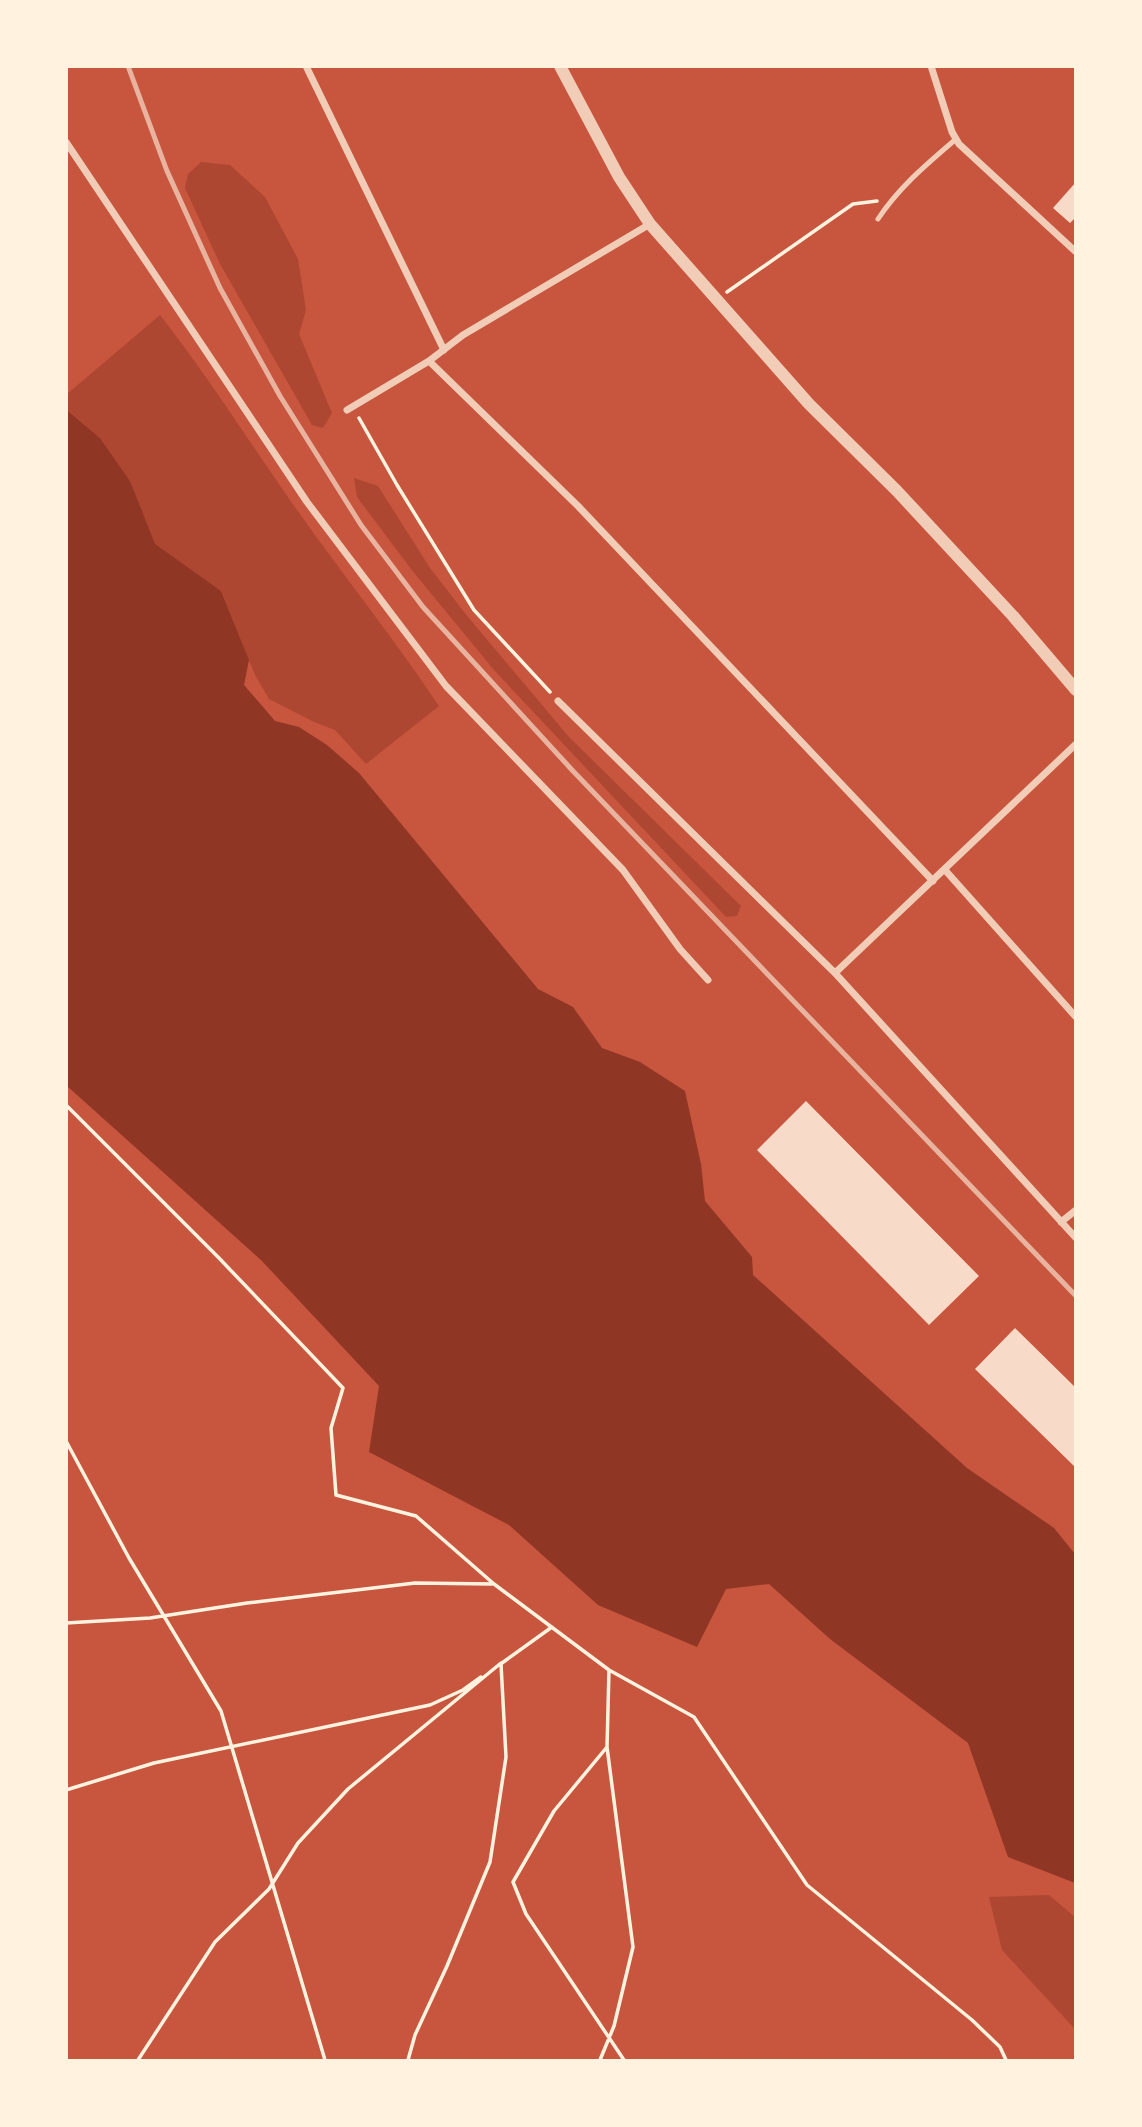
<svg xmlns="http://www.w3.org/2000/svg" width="1142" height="2127" font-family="'DM Sans',sans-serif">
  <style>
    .green { fill: #ae4732 }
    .water { fill: #8f3625 }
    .building { fill: #f7dbc8 }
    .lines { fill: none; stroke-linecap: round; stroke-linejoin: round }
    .path { stroke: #fff3e0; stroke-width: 3.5 }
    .service { stroke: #f1ccb7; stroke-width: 5 }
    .minor { stroke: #f1ccb7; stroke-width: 7 }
    .tertiary { stroke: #f1ccb7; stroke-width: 12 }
    .rail { stroke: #e9b49f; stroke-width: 5 }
  </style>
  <rect width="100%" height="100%" fill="#c8553d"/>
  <path class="green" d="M201 162 230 165 265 197 298 259 306 310 299 334 332 413 323 428 312 425 220 264 185 188 188 174Z
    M160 315C207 375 248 440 292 503 340 571 392 636 439 706L366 764 335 730 314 722 269 699 255 675 221 591 153 545 130 481 100 438 67 409V394Z
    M354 478 378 486 430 568 468 617 569 737 741 906 737 916 726 917 494 670 411 569 357 497Z
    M1049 1895 1075 1917V2029L1002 1950 989 1897Z"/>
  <path class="water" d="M66 409 100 438 130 481 155 544 221 591 249 660 244 685 275 721 299 727 327 745 359 773 538 989 573 1007 602 1048 640 1062 685 1091 701 1164 705 1201 752 1257 753 1275 967 1468 1054 1528 1075 1554V1883L1008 1857 968 1743 830 1639 769 1584 726 1589 697 1647 598 1605 509 1525 369 1452 379 1386 262 1261 67 1086Z"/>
  <path class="building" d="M1076 182V217L1070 223 1053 208Z
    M806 1101 979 1276 929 1325 757 1150Z
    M1015 1328 1076 1388V1468L975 1369Z"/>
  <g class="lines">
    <path class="path" d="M727 292 853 204 877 201
      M359 418 397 485 474 610 550 692
      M66 1105 218 1257 343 1388 331 1428 336 1495 416 1516 494 1584 609 1670 694 1717 807 1885 972 2020 1000 2047 1006 2060
      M66 1441 129 1558 221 1711 325 2060
      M66 1623 150 1618 247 1603 415 1583 492 1584
      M502 1663 552 1627
      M607 1747 554 1811 513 1882 526 1914 624 2060
      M66 1790 154 1763 430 1705 463 1690 481 1677
      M138 2060 215 1942 269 1889 298 1843 348 1789 501 1663
      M408 2060 415 2035 447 1966 490 1862 506 1757 501 1664
      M600 2060 614 2026 633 1947 607 1747 609 1670"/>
    <path class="service" d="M878 219C899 187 927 164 956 139"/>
    <path class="minor" d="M306 66 444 350
      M931 66 952 132 959 144 1076 252
      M66 142 307 502 446 686 623 870 680 949 708 980
      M429 361 578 506 933 881
      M347 410 429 361 463 335 650 224
      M558 701 835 973 1076 1238
      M945 870 1076 1017
      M835 973 1076 744
      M1061 1222 1076 1210"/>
    <path class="tertiary" d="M560 66 619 177 650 224 809 404 897 491 1013 616 1076 690"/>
    <path class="rail" d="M128 66 167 171 220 288 280 396 361 525 423 607 573 771 1076 1296"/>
  </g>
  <rect width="1142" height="2127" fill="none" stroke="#fff3e0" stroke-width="136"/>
</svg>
